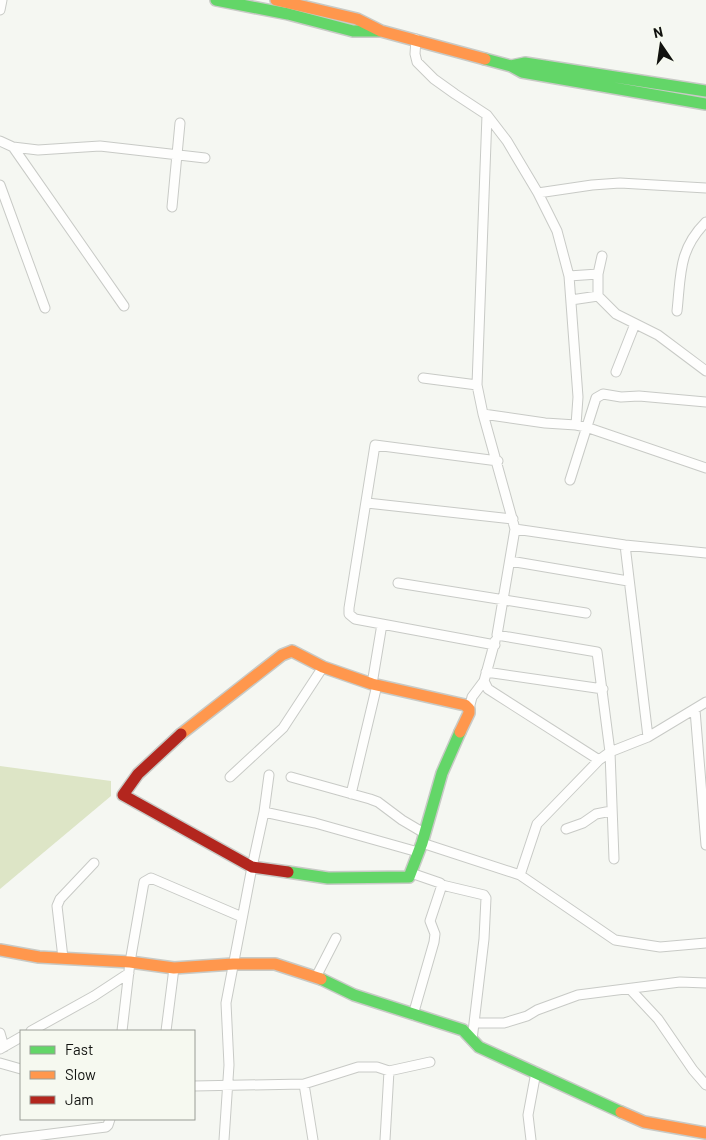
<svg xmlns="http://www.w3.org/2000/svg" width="706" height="1140" font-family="Barlow,sans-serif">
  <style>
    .green { fill: #dde5c6 }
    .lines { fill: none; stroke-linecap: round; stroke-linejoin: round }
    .street-casing { stroke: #c8cac6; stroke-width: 11 }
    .fast-casing { stroke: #c8cac6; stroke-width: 14 }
    .slow-casing { stroke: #c8cac6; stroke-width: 14 }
    .jam-casing { stroke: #c8cac6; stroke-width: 14 }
    .street { stroke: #fefefd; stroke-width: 9 }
    .fast { stroke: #63d668; stroke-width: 11 }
    .slow { stroke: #ff974d; stroke-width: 11 }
    .jam { stroke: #b3261e; stroke-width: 11 }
  </style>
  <rect width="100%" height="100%" fill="#f5f7f2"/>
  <path class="green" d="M0 766 111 781V796L0 889Z"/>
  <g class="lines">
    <defs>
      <path id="street" d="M0 10 2 0
        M416 39 415 54 417 62 434 79 455 94 487 115 507 141 538 193 557 231 569 276 578 397 576 425
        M0 141 13 147 38 150 100 146 205 158
        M13 147 124 306
        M0 185 45 308
        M538 193 592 185 620 183 706 188
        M172 207 180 123
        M569 276 598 274
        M598 296V274L602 256
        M571 300 598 296 616 314 658 335 706 371
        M677 311C681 275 678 250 706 222
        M616 372 635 324
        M423 378 477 385 483 414 515 529
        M477 385 487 115
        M483 414 545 423 576 425 586 427 706 468
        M570 480 596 398 603 394 621 397 639 396 706 402
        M367 503 513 519
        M625 545 648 737 706 702
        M510 561 628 581
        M398 583 586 613
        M495 641 484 681 488 689 599 760 610 752
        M495 645 355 619 349 614V608L375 445 498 461
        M486 672 603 689
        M372 684 382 624
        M469 709 472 697 484 681
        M695 710 706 845
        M648 737 610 752 597 652 497 635 515 529 625 545 706 553
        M610 752 614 859
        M599 760 537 824 520 875 615 940 660 947 706 943
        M230 777 283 728 323 667
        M291 777 370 799 378 802 402 820 424 833
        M351 794 377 685
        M264 812 315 823 418 852
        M566 829 583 823 596 814 611 811
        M422 843 520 875
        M411 873 440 883 442 885 430 921 435 934 434 942 413 1015
        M442 885 484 895 486 898 484 939 472 1040
        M63 958 57 906 60 899 94 863
        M316 977 336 938
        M630 989 658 1019 693 1070 706 1085
        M474 1023H504L527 1016 537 1010 578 995 680 982 706 983
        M31 1031 94 996 129 973
        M122 1031 130 962 144 882 151 878 242 917
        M166 1031 174 968
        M0 1033 4 1047
        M0 1049 21 1037
        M0 1063 21 1069
        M304 1084 313 1140
        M194 1086 304 1084 358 1067H377L389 1071 430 1062
        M3 1140 106 1127 108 1125 110 1119
        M224 1140 229 1065 226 1003 252 867 264 812 269 775
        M385 1140 389 1071
        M531 1140 528 1115 536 1072"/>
      <path id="fast" d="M216 0 288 14 353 31H379
        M485 59 511 66 522 72 706 104
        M511 66 525 63 706 91
        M288 872 328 878 409 877 422 843 442 773 460 732
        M321 979 354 995 463 1030 479 1047 621 1112"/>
      <path id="slow" d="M276 0 357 19 381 31 485 59
        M292 651 323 667 372 684 465 705 469 709V713L460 732
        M181 734 282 655 292 651
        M0 950 39 957 130 962 174 968 233 964H275L321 979
        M621 1112 644 1122 706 1133"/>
      <path id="jam" d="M181 734 138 774 123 795 252 867 288 872"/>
    </defs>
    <use href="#street" class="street-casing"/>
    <use href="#fast" class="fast-casing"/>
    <use href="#slow" class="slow-casing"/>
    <use href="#jam" class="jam-casing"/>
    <use href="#street" class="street"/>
    <use href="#fast" class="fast"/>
    <use href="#slow" class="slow"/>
    <use href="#jam" class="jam"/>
  </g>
  <rect x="20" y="1030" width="175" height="90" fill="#f6f9f0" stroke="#9a9d96"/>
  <rect x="30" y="1046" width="25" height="8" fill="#63d668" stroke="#9a9d96"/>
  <text x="65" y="1055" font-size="15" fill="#11120f">Fast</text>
  <rect x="30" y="1071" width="25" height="8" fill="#ff974d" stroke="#9a9d96"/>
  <text x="65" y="1080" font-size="15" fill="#11120f">Slow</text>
  <rect x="30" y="1096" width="25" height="8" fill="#b3261e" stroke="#9a9d96"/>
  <text x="65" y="1105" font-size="15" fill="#11120f">Jam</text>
  <g transform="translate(661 45) rotate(347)" stroke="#f6f9f0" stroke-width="4" paint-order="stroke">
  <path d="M0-4L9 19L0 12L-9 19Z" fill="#11120f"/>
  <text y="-8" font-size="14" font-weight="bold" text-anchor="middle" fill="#11120f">N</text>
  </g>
</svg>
